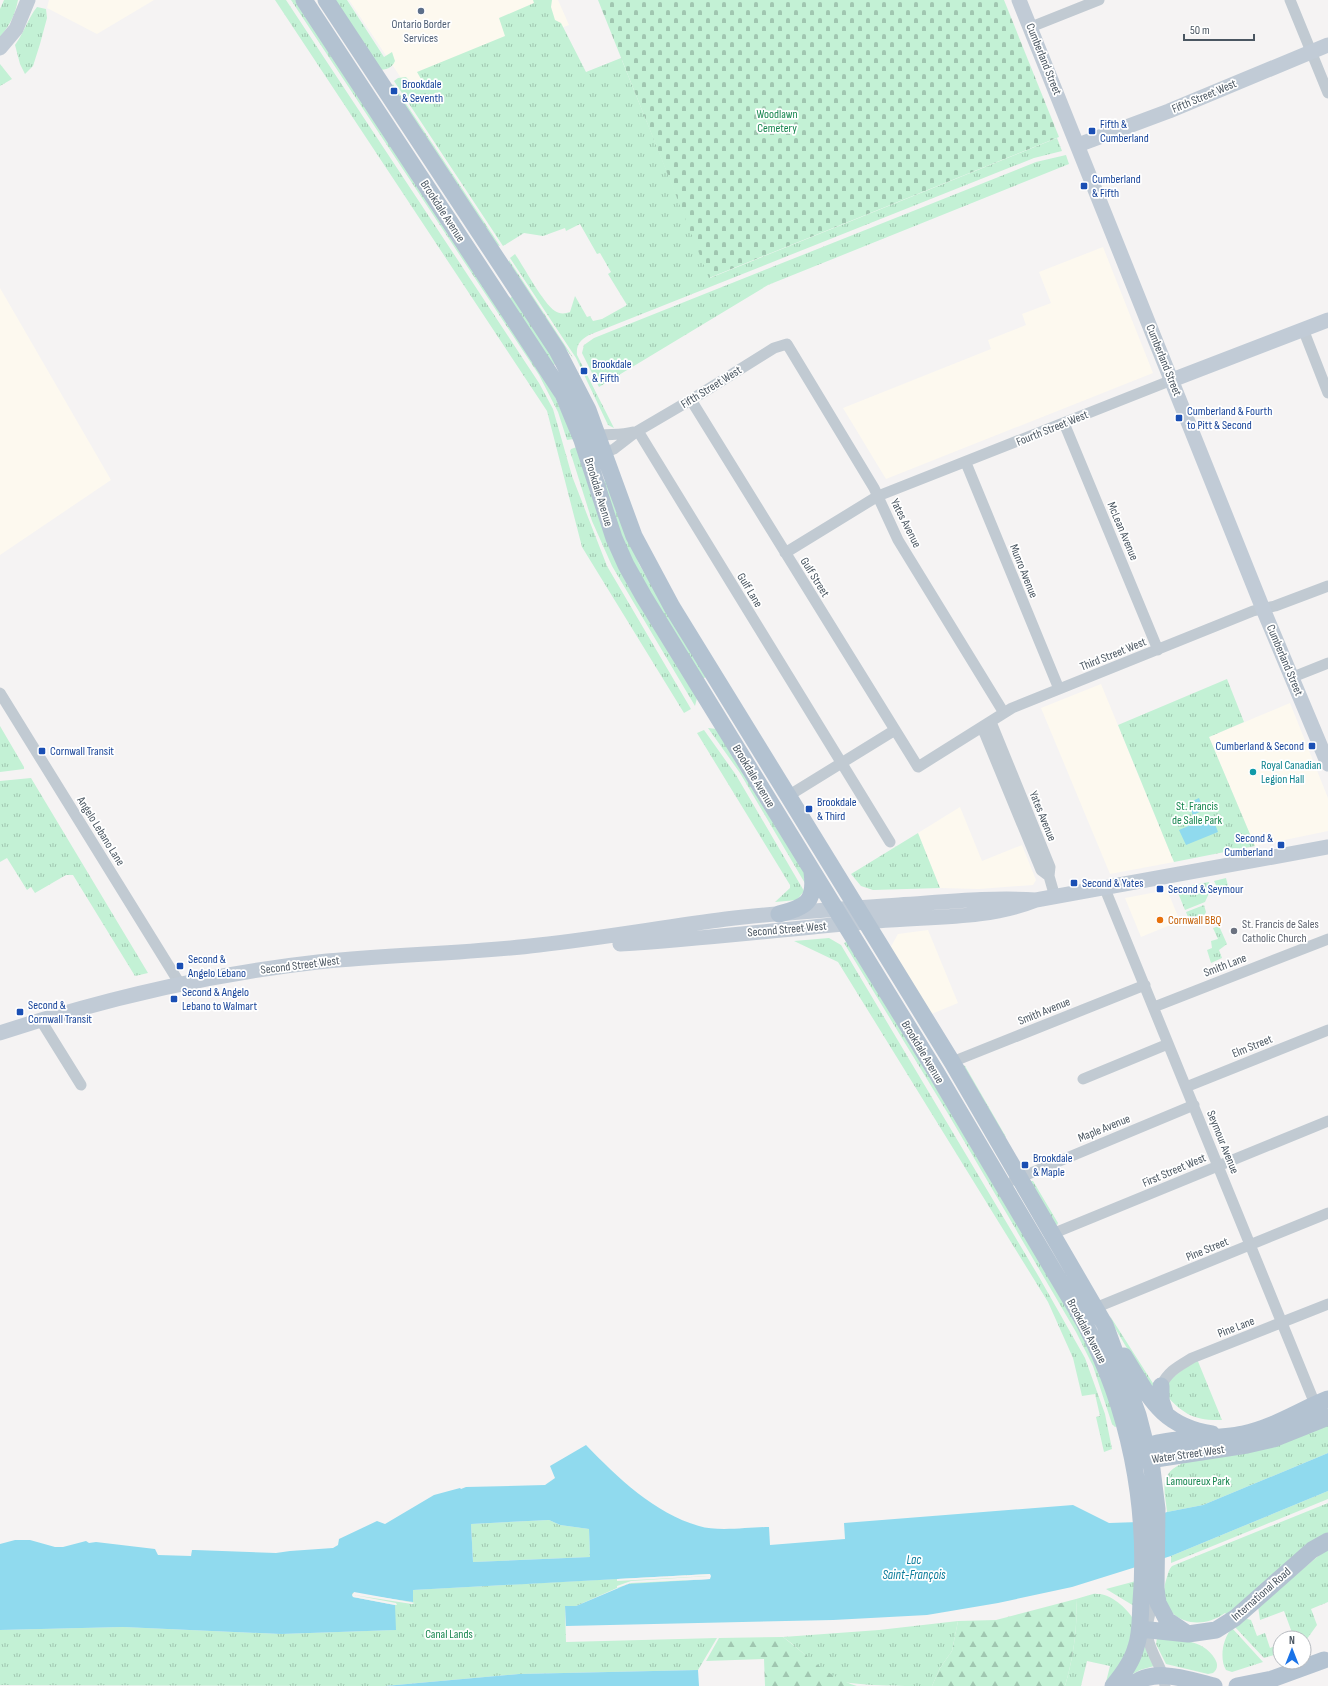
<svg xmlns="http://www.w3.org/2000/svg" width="1328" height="1686" font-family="'Sofia Sans Condensed',sans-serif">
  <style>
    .commercial { fill: #fdf9ef }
    .grass { fill: url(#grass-tufts) }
    .forest { fill: url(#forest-firs) }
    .cemetery { fill: url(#cemetery-stones) }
    .water { fill: #90daee; fill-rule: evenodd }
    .pier { fill: #f5f3f3 }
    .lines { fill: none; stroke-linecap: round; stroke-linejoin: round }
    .street { stroke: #c1cad2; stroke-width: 11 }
    .secondary { stroke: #c1cbd6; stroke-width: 15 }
    .primary { stroke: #b3c2d1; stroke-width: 17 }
    .service-dot { fill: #5c6f8a; stroke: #fff; stroke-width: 1.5 }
    .transit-dot { fill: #1a4fb4; stroke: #fff; stroke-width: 1.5 }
    .culture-dot { fill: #0f9aa8; stroke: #fff; stroke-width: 1.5 }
    .food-dot { fill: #e8710a; stroke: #fff; stroke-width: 1.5 }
    .worship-dot { fill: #6b7280; stroke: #fff; stroke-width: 1.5 }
    .labels { text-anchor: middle; stroke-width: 3.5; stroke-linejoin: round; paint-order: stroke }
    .service-label { font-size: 12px; fill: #4e5e75; stroke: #fff }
    .street-label { font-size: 12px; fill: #4a5661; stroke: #fff }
    .transit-label { font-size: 12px; fill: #164399; stroke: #fff; text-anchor: start }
    .park-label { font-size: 12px; fill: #17864f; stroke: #fff }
    .culture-label { font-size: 12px; fill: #0d838f; stroke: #fff; text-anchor: start }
    .food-label { font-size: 12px; fill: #c56008; stroke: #fff; text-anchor: start }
    .worship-label { font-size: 12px; fill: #5b616d; stroke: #fff; text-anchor: start }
    .water-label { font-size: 13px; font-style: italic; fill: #0c7c9b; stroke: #fff }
  </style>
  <defs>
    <pattern id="grass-tufts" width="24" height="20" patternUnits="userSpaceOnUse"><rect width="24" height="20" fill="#c3f1d5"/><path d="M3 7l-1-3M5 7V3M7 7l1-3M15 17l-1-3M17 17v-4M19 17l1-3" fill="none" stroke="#a0c6b0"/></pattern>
    <pattern id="forest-firs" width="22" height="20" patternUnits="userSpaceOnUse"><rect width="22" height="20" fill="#c3f1d5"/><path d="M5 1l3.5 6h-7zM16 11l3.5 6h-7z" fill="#a0c6b0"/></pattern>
    <pattern id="cemetery-stones" width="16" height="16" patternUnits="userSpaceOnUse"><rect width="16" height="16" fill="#c3f1d5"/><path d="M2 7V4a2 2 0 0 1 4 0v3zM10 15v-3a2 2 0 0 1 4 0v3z" fill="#a0c6b0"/></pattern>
  </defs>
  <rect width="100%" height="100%" fill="#f5f3f3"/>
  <path class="commercial" d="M49 0H154L97 34 47 8Z
    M349 0H558L569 25 407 87Z
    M1103 247 1153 373 886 479 843 408 991 349 988 340 1026 325 1022 314 1051 303 1039 272Z
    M0 288 111 480 0 555Z
    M1101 684 1174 862 1110 874 1041 708Z
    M1290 703 1328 798V831L1255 846 1209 737Z
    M960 807 982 861 1022 845 1036 880 1033 885 979 889 940 888 918 833Z
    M1167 890 1180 921 1141 937 1125 898Z
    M928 930 958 1003 929 1015 889 950 898 934Z"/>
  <path class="grass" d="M4 0H18C15 15 10 25 0 37V9Z
    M275 0H286L539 383 553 409 572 476 607 566 691 709 684 713 582 547 547 411Z
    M291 0H297L552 390 574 439 567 440 558 412 539 375Z
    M333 0H347L384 57 392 52 395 61C392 68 386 70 378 70Z
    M533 0H552L551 7 555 20 561 23 586 72 621 58 710 278 1057 138 1062 151 1034 158 589 335C580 340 576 345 577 355L614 428 608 425 576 358 510 258 515 254C524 267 543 303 555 311 559 314 565 314 570 312L575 296 587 317 590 316 593 321 602 319 627 305 608 274 611 272 600 253 597 254 580 224 566 231 565 228 543 236 524 233 503 246 394 81 398 78 406 77 412 84 421 79 417 72 505 36 499 18 534 3Z
    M37 7 46 9 47 18 40 44 33 66 25 74 20 64 15 45C24 33 28 18 37 7Z
    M0 64 12 79 0 86Z
    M393 84 500 246 496 245 391 89Z
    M1066 155 1069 164 768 285 599 387 582 353 584 345 594 338 1036 162Z
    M509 260 574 359 555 336 509 266Z
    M514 295 558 362 552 366 509 299Z
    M577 447 697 698 695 706 612 566 592 521 570 451 571 449Z
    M607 480 639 564 706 677 702 679 644 584 623 542 602 481Z
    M1227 679 1244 722 1209 737 1255 846 1174 862 1118 725Z
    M0 726 24 767V769L0 772Z
    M708 728 717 729 803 867 806 885 740 773Z
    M704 730 736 775 804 891 797 900 775 902 790 888V885L697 733Z
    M31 778 148 973 135 976 73 875H66L35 893 31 887 27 890 7 858 0 862V781Z
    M918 833 940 888 873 890 861 886 851 874Z
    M1226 878 1230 894 1229 895 1226 889 1217 887 1214 881Z
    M1209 882 1211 889 1205 902 1185 910 1176 888Z
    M1204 905 1206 912 1204 916 1190 922 1186 912Z
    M1219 926 1227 944 1219 950 1222 958 1211 963 1207 950 1212 948 1211 941 1218 939 1213 928Z
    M829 938 841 945 1039 1277 1085 1358 1105 1414 1112 1449 1104 1452 1096 1417 1100 1416 1095 1394 1082 1396 1073 1358 1048 1302 838 962 794 941Z
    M847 941 852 947 1073 1316 1103 1379 1118 1426 1115 1427 1112 1424 1093 1366 1076 1332 947 1112 844 943Z
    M963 1065 965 1066 1006 1137 1003 1138Z
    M1031 1181H1033L1058 1223 1057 1225 1055 1224 1031 1183Z
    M1110 1316 1156 1388 1154 1394 1112 1323Z
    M1197 1359 1222 1420C1193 1421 1182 1413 1164 1393L1169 1380Z
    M1328 1423V1453L1203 1505 1167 1512C1165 1491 1158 1475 1181 1464L1180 1459Z
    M1328 1491V1499L1171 1563V1556Z
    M1328 1503V1533L1227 1615 1225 1613C1195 1635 1153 1617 1167 1577 1168 1573 1169 1569 1172 1566Z
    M549 1520 560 1525 589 1529 590 1557 473 1562 471 1524Z
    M1328 1548V1602L1311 1609 1317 1625 1304 1643V1638H1294L1284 1611 1260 1620 1258 1606Z
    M710 1574 711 1578 617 1588 576 1606H565L566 1642 717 1638 698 1670 519 1674 385 1686 0 1685V1630L123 1627 281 1634 395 1630V1605L353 1597 352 1593 413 1602 412 1590Z
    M1136 1581 1134 1606 1106 1589Z
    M1093 1594C1109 1592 1126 1607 1134 1620L1129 1652 1105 1686 1110 1666 1087 1661 1081 1686H1065C1073 1659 1078 1627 1076 1599Z
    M1244 1618 1251 1620 1257 1636 1265 1633 1270 1648 1280 1644V1653L1264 1658 1234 1626Z
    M958 1621 952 1651 940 1668 932 1686C908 1686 865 1686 844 1682 821 1673 803 1651 783 1637L879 1630Z
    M1232 1628 1263 1662 1232 1672 1226 1670C1219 1658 1223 1638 1232 1628Z
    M1157 1638C1177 1640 1203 1638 1215 1659 1218 1664 1218 1669 1213 1673L1208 1674 1166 1664 1156 1644Z
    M1144 1645 1154 1666 1140 1670 1129 1676Z"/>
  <path class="forest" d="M1076 1599C1078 1627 1073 1659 1065 1686H932L940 1668 952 1651 958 1621 996 1620Z
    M783 1637C807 1655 827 1677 857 1686H765L764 1659 706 1661 719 1638Z"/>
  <path class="cemetery" d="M598 0H1004L1059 137 709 278Z"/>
  <path class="water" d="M1199 798 1204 810 1193 815 1188 803Z
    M1212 816 1218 832 1186 845 1179 830Z
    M586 1445C618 1478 654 1513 699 1526 718 1532 749 1527 769 1527L770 1545 845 1539 844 1523 1073 1505 1109 1523 1139 1522 1167 1512 1203 1505 1328 1453V1491L1171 1556 1072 1587 998 1603 927 1615 833 1620 566 1626 565 1606H576L628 1584 710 1579V1574L413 1590V1602L352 1593 353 1597 395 1605 396 1630 281 1634 123 1627 0 1630V1544L15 1540H30L55 1547H63L86 1541 89 1543 96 1542 155 1549 158 1555 191 1556 192 1550H195L276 1553 290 1551 333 1548 338 1545 339 1539 377 1521 385 1524 434 1495 460 1488 461 1489 466 1487 545 1485 555 1478 550 1466ZM549 1520 560 1525 589 1529 590 1557 473 1562 471 1524Z
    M698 1670 699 1686H385L519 1674Z"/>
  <path class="pier" d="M710 1574 711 1576 710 1579 631 1583 617 1588V1586L631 1581 709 1576 617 1581V1579Z
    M354 1592 415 1603 412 1604 354 1595 396 1603 397 1605H395L353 1597 352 1595Z"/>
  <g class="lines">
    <path class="street" d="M1290 0 1328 93
      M1031 27 1099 0
      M1303 329 1328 393
      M691 400 918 767 1012 708 1253 611 1275 606 1328 586
      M1064 423 1158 650
      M638 431 890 842
      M591 437C605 433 619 436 633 432
      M599 455 614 449 636 432 694 398 774 348 787 344 874 488 898 540 1004 713
      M966 463 1059 689
      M785 553 878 496 1172 380
      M1293 677 1328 663
      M0 693 180 984
      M991 722 1050 867 1049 876 1055 897
      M982 727 1041 870 1049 876
      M788 796 895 730
      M1105 889 1315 1404
      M1154 1007 1328 939
      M40 1019 81 1085
      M952 1062 1145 985
      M1083 1079 1168 1044
      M1186 1087 1328 1030
      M1014 1180 1194 1105
      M1052 1234 1328 1121
      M1095 1308 1328 1213
      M1161 1386C1168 1371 1179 1366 1192 1358L1328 1304
      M1155 1595C1152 1608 1145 1624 1148 1638 1151 1655 1164 1669 1165 1686"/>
    <path class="secondary" d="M1019 0 1263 609 1328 764
      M0 48 16 29 28 0
      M1078 145 1169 111 1328 45
      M1172 380 1328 320
      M620 944C706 939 792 928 877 921 930 916 986 920 1036 900L1328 847
      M0 1033C103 999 210 974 318 962 391 954 465 954 539 945 601 938 664 927 726 919 784 912 842 909 899 905 945 902 991 897 1036 900"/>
    <path class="primary" d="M304 0 563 394 582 440 614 538 626 565 644 597 936 1072 1084 1322C1129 1407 1149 1506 1141 1602 1140 1617 1141 1633 1136 1647 1132 1662 1123 1674 1113 1686
      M326 0 557 350 588 410 634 536 672 607 952 1062 1105 1325 1138 1415 1152 1469 1157 1509 1156 1588 1158 1603 1167 1620 1188 1634
      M779 914C806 907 816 902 812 872
      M1124 1356C1149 1396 1160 1426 1212 1434
      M1161 1386V1400L1165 1412
      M1135 1451C1165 1435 1210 1441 1243 1434 1273 1428 1300 1410 1328 1399
      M1138 1458 1149 1460 1247 1445 1273 1439 1328 1417
      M1140 1629 1188 1634 1216 1630 1235 1618 1312 1550 1328 1541
      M1131 1686C1154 1666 1188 1680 1214 1686
      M1237 1686 1272 1679 1324 1660"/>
  </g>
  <circle class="service-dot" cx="421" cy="11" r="4"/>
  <g class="transit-dot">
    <rect x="390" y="87" width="8" height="8" rx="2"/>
    <rect x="1088" y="127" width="8" height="8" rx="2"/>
    <rect x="1080" y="182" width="8" height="8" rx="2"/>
    <rect x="580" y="367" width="8" height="8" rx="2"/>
    <rect x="1175" y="414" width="8" height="8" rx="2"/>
    <rect x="1308" y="742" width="8" height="8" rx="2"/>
    <rect x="38" y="747" width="8" height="8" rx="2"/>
    <rect x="805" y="805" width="8" height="8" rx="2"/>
    <rect x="1277" y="841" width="8" height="8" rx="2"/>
    <rect x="1070" y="879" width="8" height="8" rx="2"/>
    <rect x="1156" y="885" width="8" height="8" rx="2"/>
    <rect x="176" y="962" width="8" height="8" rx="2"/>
    <rect x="170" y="995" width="8" height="8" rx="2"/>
    <rect x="16" y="1008" width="8" height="8" rx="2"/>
    <rect x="1021" y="1161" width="8" height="8" rx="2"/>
  </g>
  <circle class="culture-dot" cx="1253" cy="772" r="4"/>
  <circle class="food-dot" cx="1160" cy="920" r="4"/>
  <circle class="worship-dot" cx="1234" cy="931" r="4"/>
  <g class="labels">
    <g class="service-label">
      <text x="421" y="28">Ontario Border<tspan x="421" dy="14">Services</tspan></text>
    </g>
    <g class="street-label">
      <text transform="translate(1044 59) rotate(68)" y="4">Cumberland Street</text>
      <text transform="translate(1204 96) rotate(-23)" y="4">Fifth Street West</text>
      <text transform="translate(443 211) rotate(57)" y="4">Brookdale Avenue</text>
      <text transform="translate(1164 360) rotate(68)" y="4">Cumberland Street</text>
      <text transform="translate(711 387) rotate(-32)" y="4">Fifth Street West</text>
      <text transform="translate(1052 428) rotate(-22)" y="4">Fourth Street West</text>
      <text transform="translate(599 492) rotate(73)" y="4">Brookdale Avenue</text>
      <text transform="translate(906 523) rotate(63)" y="4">Yates Avenue</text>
      <text transform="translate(1123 531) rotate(67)" y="4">McLean Avenue</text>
      <text transform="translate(1024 571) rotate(68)" y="4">Munro Avenue</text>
      <text transform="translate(815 577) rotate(58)" y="4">Gulf Street</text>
      <text transform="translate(750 590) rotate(59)" y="4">Gulf Lane</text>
      <text transform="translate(1113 654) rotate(-22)" y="4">Third Street West</text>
      <text transform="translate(1285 660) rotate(67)" y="4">Cumberland Street</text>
      <text transform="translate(754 776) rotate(59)" y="4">Brookdale Avenue</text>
      <text transform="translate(1043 816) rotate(68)" y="4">Yates Avenue</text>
      <text transform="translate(101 831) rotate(58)" y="4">Angelo Lebano Lane</text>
      <text transform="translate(787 929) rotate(-5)" y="4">Second Street West</text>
      <text transform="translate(300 965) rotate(-7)" y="4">Second Street West</text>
      <text transform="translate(1225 965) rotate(-21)" y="4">Smith Lane</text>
      <text transform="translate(1044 1011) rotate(-22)" y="4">Smith Avenue</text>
      <text transform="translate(1252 1046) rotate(-22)" y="4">Elm Street</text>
      <text transform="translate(923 1052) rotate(59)" y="4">Brookdale Avenue</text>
      <text transform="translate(1104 1128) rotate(-22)" y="4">Maple Avenue</text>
      <text transform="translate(1223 1142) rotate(68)" y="4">Seymour Avenue</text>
      <text transform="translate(1174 1170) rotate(-23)" y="4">First Street West</text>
      <text transform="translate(1207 1249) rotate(-22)" y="4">Pine Street</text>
      <text transform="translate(1236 1327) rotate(-21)" y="4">Pine Lane</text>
      <text transform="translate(1087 1331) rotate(62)" y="4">Brookdale Avenue</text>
      <text transform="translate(1188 1454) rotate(-8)" y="4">Water Street West</text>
      <text transform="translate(1261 1594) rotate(-41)" y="4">International Road</text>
    </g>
    <g class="transit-label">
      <text x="402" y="88">Brookdale<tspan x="402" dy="14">&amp; Seventh</tspan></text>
      <text x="1100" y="128">Fifth &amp;<tspan x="1100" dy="14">Cumberland</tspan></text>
      <text x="1092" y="183">Cumberland<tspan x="1092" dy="14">&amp; Fifth</tspan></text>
      <text x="592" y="368">Brookdale<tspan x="592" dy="14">&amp; Fifth</tspan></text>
      <text x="1187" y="415">Cumberland &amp; Fourth<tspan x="1187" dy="14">to Pitt &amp; Second</tspan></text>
      <text x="1304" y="750" text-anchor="end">Cumberland &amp; Second</text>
      <text x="50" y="755">Cornwall Transit</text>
      <text x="817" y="806">Brookdale<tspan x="817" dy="14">&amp; Third</tspan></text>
      <text x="1273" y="842" text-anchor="end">Second &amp;<tspan x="1273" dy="14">Cumberland</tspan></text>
      <text x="1082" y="887">Second &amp; Yates</text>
      <text x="1168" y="893">Second &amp; Seymour</text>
      <text x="188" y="963">Second &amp;<tspan x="188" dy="14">Angelo Lebano</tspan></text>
      <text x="182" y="996">Second &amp; Angelo<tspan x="182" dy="14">Lebano to Walmart</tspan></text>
      <text x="28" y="1009">Second &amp;<tspan x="28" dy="14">Cornwall Transit</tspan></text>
      <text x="1033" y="1162">Brookdale<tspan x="1033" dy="14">&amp; Maple</tspan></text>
    </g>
    <g class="park-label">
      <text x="777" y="118">Woodlawn<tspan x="777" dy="14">Cemetery</tspan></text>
      <text x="1197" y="810">St. Francis<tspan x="1197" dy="14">de Salle Park</tspan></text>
      <text x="1198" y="1485">Lamoureux Park</text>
      <text x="449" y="1638">Canal Lands</text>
    </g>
    <g class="culture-label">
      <text x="1261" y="769">Royal Canadian<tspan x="1261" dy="14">Legion Hall</tspan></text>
    </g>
    <g class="food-label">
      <text x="1168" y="924">Cornwall BBQ</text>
    </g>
    <g class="worship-label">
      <text x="1242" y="928">St. Francis de Sales<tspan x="1242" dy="14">Catholic Church</tspan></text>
    </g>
    <g class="water-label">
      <text x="914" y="1564">Lac<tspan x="914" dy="15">Saint-François</tspan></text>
    </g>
  </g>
  <g transform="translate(1292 1650)"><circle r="19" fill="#ffffff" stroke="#b7bbc0"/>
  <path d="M0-3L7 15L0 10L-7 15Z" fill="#1a73e8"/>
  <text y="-6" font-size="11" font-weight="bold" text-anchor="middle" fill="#4a5661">N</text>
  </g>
  <path d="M1184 34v6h70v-6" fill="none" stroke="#4a5661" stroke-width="2"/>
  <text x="1190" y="34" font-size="12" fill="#4a5661" stroke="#ffffff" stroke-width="3" paint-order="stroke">50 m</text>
</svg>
